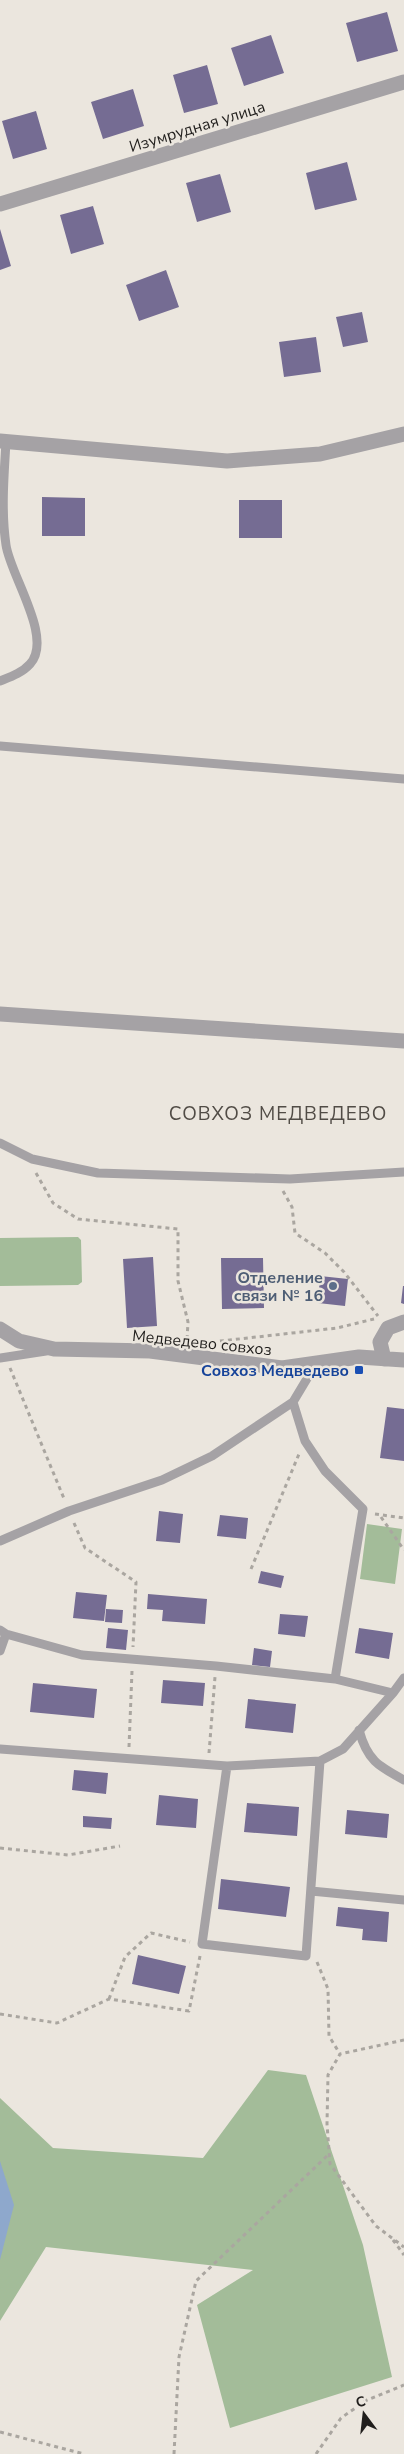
<svg xmlns="http://www.w3.org/2000/svg" width="404" height="2454" font-family="'Nunito Sans',sans-serif">
  <style>
    .green { fill: #a3bc99 }
    .water { fill: #8ea8cc }
    .building { fill: #756c93 }
    .lines { fill: none; stroke-linecap: round; stroke-linejoin: round }
    .path { stroke: #aaa6a0; stroke-width: 3; stroke-dasharray: 4 4; stroke-linecap: butt }
    .service { stroke: #a5a2a5; stroke-width: 9 }
    .minor { stroke: #a5a2a5; stroke-width: 15 }
    .service-dot { fill: #5c6f8a; stroke: #ebe6de; stroke-width: 2 }
    .transit-dot { fill: #1a4fb4; stroke: #ebe6de; stroke-width: 2 }
    .labels { text-anchor: middle; stroke-width: 5; stroke-linejoin: round; paint-order: stroke }
    .street-label { font-size: 16px; fill: #201e1c; stroke: #ebe6de }
    .service-label { font-size: 16px; font-weight: bold; fill: #4e5e75; stroke: #ebe6de; text-anchor: end }
    .transit-label { font-size: 16px; font-weight: bold; fill: #164399; stroke: #ebe6de; text-anchor: end }
    .quarter-label { font-size: 19px; letter-spacing: 1px; fill: #514c46; stroke: #ebe6de }
  </style>
  <rect width="100%" height="100%" fill="#ebe6de"/>
  <path class="green" d="M78 1237 81 1240 82 1282 78 1285 0 1286V1238Z
    M367 1524 402 1529 395 1584 360 1579Z
    M268 2070 306 2075 363 2245 392 2377 230 2428 197 2305 253 2270 46 2247 0 2321V2098L53 2148 203 2158Z"/>
  <path class="water" d="M0 2161 14 2205 0 2260Z"/>
  <path class="building" d="M387 12 398 51 357 62 346 23Z
    M271 35 284 73 244 86 231 48Z
    M207 65 218 104 184 113 173 75Z
    M133 89 144 126 103 139 91 102Z
    M36 111 47 149 13 159 2 121Z
    M347 162 357 200 315 210 306 173Z
    M220 174 231 212 197 222 186 183Z
    M93 206 104 244 71 254 60 215Z
    M0 229 11 266 0 270Z
    M166 270 179 307 139 321 126 285Z
    M362 312 368 342 343 347 336 317Z
    M316 337 321 372 284 377 279 342Z
    M42 497 85 498V536H42Z
    M239 500H282V538H239Z
    M153 1257 157 1326 127 1328 123 1259Z
    M221 1258H263L264 1308 222 1309Z
    M320 1276 348 1279 345 1306 318 1303Z
    M403 1286H404V1304L401 1303Z
    M387 1407 404 1409V1461L380 1458Z
    M159 1511 183 1514 180 1543 156 1541Z
    M220 1515 248 1518 246 1539 217 1536Z
    M261 1571 284 1576 281 1588 258 1583Z
    M76 1592 107 1595 104 1621 73 1618Z
    M148 1594 207 1599 205 1624 162 1621 163 1610 147 1609Z
    M106 1609 123 1610 122 1623 105 1622Z
    M280 1614 308 1616 305 1637 278 1634Z
    M108 1628 128 1630 126 1650 106 1648Z
    M359 1628 393 1633 389 1659 355 1653Z
    M254 1648 272 1651 270 1667 252 1665Z
    M163 1680 205 1683 203 1706 161 1703Z
    M33 1683 97 1689 94 1718 30 1712Z
    M248 1699 296 1704 293 1733 245 1728Z
    M74 1770 108 1773 106 1794 72 1790Z
    M159 1795 198 1799 196 1828 156 1825Z
    M247 1803 299 1807 297 1836 244 1832Z
    M347 1810 389 1814 387 1838 345 1834Z
    M83 1816 112 1818 111 1829 83 1827Z
    M221 1879 290 1887 286 1917 218 1909Z
    M338 1907 389 1912 387 1942 362 1940 363 1929 336 1926Z
    M138 1955 186 1966 179 1994 132 1984Z"/>
  <g class="lines">
    <path class="path" d="M36 1173 53 1203 78 1219 178 1229V1281L188 1322 187 1340
      M283 1191 292 1207 295 1233 325 1253 344 1272 378 1316
      M212 1342 337 1328 374 1319
      M10 1368 65 1501
      M375 1514 404 1518
      M381 1517 404 1550
      M74 1523 85 1548 136 1582 133 1647
      M251 1569 299 1454
      M129 1747 132 1671
      M209 1753 215 1677
      M0 1848 68 1855 120 1846
      M317 1962 328 1989 329 2036 340 2054
      M109 1999 125 1957 151 1933 190 1942
      M0 2014 57 2023 109 1999 189 2011 200 1956
      M404 2040 340 2054 328 2075 327 2124 330 2164 376 2226 404 2247
      M393 2240 404 2255
      M0 2432 84 2454
      M174 2454 179 2357 196 2281 329 2154
      M316 2454 341 2418 367 2400 404 2385"/>
    <path class="service" d="M0 681C10 677 22 673 30 664 54 638 10 575 6 545 1 511 4 476 6 442
      M0 746 404 779
      M0 1143 32 1159 98 1173 290 1179 404 1172
      M0 1358 46 1351
      M293 1402 305 1441 325 1471 363 1509 335 1679
      M0 1541 69 1511 162 1480 212 1456 293 1402 317 1362
      M0 1630 6 1634 82 1655 216 1666 335 1679 393 1693 404 1678
      M0 1651 6 1634
      M359 1730C367 1760 378 1766 404 1780
      M0 1749 227 1766 320 1761 343 1749 393 1693
      M227 1766 202 1944 306 1956 320 1761
      M311 1891 404 1900"/>
    <path class="minor" d="M0 204 404 82
      M0 441 227 461 320 454 404 434
      M0 1014 404 1041
      M0 1329 19 1341 54 1349 150 1351 282 1368 359 1357 404 1360
      M384 1359 380 1342 388 1328 404 1322"/>
  </g>
  <circle class="service-dot" cx="333" cy="1286" r="5"/>
  <rect class="transit-dot" x="354" y="1365" width="10" height="10" rx="2.5"/>
  <g class="labels">
    <g class="street-label">
      <text transform="translate(197 126) rotate(-17)" y="6">Изумрудная улица</text>
      <text transform="translate(202 1342) rotate(6)" y="6">Медведево совхоз</text>
    </g>
    <g class="service-label">
      <text x="323" y="1283">Отделение<tspan x="323" dy="18">связи № 16</tspan></text>
    </g>
    <g class="transit-label">
      <text x="349" y="1376">Совхоз Медведево</text>
    </g>
    <g class="quarter-label">
      <text x="278" y="1120">СОВХОЗ МЕДВЕДЕВО</text>
    </g>
  </g>
  <g transform="translate(364 2414) rotate(345)" stroke="#ebe6de" stroke-width="4" paint-order="stroke">
  <path d="M0-4L9 19L0 12L-9 19Z" fill="#201e1c"/>
  <text y="-8" font-size="14" font-weight="bold" text-anchor="middle" fill="#201e1c">С</text>
  </g>
</svg>
